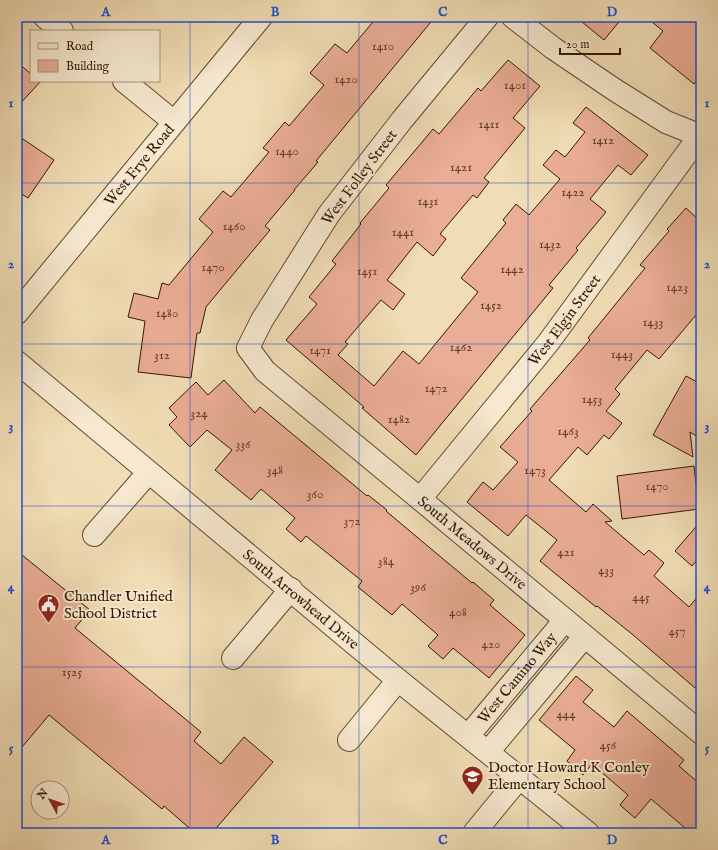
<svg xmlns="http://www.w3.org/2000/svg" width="718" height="850" font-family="'IM FELL English',serif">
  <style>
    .building { fill: #eaad95; stroke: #331602 }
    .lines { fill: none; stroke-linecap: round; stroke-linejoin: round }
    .minor-casing { stroke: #62482f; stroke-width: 24 }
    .minor { stroke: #f6e9cf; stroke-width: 22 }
    .grid { fill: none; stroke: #1d4ed8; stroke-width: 1; stroke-opacity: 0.55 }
    .labels { text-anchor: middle; stroke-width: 4; stroke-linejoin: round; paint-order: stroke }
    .number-label { font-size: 13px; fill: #613c27 }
    .street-label { font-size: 15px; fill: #331602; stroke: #f6e9cf }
    .poi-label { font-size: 15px; fill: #331602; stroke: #f6e9cf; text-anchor: start }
    .neatline { fill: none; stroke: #1d4ed8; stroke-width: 1.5 }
    .grid-label { font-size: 13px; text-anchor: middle; font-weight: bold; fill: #1d4ed8 }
  </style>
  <rect width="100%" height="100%" fill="#f1ddb5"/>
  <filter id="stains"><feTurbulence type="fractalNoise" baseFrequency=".005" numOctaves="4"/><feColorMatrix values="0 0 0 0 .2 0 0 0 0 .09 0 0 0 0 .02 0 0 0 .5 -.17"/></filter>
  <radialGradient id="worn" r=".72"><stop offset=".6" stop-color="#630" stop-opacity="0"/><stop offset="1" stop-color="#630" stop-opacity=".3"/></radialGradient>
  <path class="building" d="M377 17H435L316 161 318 162 294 190H295L265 226 270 230 206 307 200 333H197L191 378 138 372 145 321 128 317 134 293 158 299 162 283 169 285 213 232 199 219 223 191 231 197 269 152 263 148 285 122 289 126 324 85 310 73 335 44 347 53Z
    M576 17H623L604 40Z
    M646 17H701V75L694 84 650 48 663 31Z
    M508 60 540 86 513 118 525 128 484 178 489 182 477 198 473 195 440 234 446 239 433 256 417 242 387 280 405 294 393 310 381 300 345 342 348 344 338 355 374 386 403 351 419 364 478 292 461 278 506 223 503 220 516 204 529 215 560 179 543 165 556 150 565 157 585 132 573 123 586 107 648 155 631 175 618 165 590 199 606 212 576 248 578 250 549 285 553 288 416 455 362 408 364 407 286 340 317 304 309 297 336 264 332 261 361 224 360 223 389 188 386 185 433 129 439 134 478 88 481 91Z
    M17 62 31 74V81H38L40 82 17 107Z
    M17 135 54 160 28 198 17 191Z
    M686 208 701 222V309L659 359 647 350 615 389 620 394 606 411 622 423 609 439 604 435 587 455 578 447 549 480 586 512 593 504 612 521 605 522 644 555 649 550 664 563 654 576 689 607 701 593V693L632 634 597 606 596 607 540 561 557 540 526 515 508 536 467 502 483 482 493 490 518 462 500 447 532 411 530 409 590 340 588 338 645 268 640 265 669 231 667 229Z
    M686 376 701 384V439L690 432 693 457 653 435Z
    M224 380 255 413 260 407 367 496 368 495 387 510 386 511 436 553 472 583 473 582 494 600 490 605 525 635 489 678 453 648 443 659 428 646 438 635 402 604 392 615 358 587 362 581 306 536 301 542 286 529 295 518 261 489 251 500 215 470 232 450 207 430 190 447 169 425 177 417 169 408 196 382 208 395Z
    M694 466 699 509 622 519 617 476Z
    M701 521V555L692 566 675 551Z
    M17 551 90 610 75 628 201 732 194 741 221 764 244 737 273 762 212 833H195L164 806 162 809 49 715 17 753Z
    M576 676 593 690 583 702 614 727 627 711 684 760 679 766 701 785V833H691L651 799 635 818 620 805 628 795 592 764 583 775 567 761 575 750 539 720Z"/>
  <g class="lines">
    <defs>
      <g id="minor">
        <path d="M45 17 62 31"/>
        <path id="s1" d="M487 17 402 120 329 214 262 320 248 348 265 371 420 499 701 733"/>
        <path d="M513 17 553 48 615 90 666 122 701 136"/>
        <path d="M124 81 174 122"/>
        <path id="s2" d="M17 313 261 17"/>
        <path id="s3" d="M17 362 398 680 588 833"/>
        <path id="s4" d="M420 499 548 343 701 134"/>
        <path d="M94 535 148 473"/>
        <path d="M233 658 291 589"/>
        <path id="s5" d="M468 736 565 620"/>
        <path d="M349 740 398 680"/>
        <path d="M488 752 584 637"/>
        <path d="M474 833 520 777"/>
      </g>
    </defs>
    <use href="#minor" class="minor-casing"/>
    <use href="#minor" class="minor"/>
  </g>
  <path class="grid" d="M190 17V833M359 17V833M528 17V833M17 183H701M17 344H701M17 506H701M17 667H701"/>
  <defs>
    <symbol id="civic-pin" viewBox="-11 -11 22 30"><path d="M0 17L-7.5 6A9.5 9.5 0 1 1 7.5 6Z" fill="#8f2418" stroke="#f6e9cf"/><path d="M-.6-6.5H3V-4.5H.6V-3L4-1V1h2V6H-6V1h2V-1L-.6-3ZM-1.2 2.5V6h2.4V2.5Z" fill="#fff"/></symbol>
    <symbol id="school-pin" viewBox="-11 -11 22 30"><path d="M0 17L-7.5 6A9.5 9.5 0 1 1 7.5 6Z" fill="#8f2418" stroke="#f6e9cf"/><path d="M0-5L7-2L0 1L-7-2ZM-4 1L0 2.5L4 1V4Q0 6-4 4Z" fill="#fff"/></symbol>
  </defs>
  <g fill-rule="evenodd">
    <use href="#civic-pin" x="36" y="592" width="25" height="34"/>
    <use href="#school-pin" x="460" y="764" width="25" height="34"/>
  </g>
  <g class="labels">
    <g class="number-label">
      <text x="383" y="50">1410</text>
      <text x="346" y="83">1420</text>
      <text x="515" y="89">1401</text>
      <text x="489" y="128">1411</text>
      <text x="603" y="144">1412</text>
      <text x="287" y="155">1440</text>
      <text x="461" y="171">1421</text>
      <text x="573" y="196">1422</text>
      <text x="428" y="205">1431</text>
      <text x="234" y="230">1460</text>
      <text x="403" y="236">1441</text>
      <text x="550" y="248">1432</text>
      <text x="213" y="271">1470</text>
      <text x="512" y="273">1442</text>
      <text x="367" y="275">1451</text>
      <text x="677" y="291">1423</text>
      <text x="491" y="309">1452</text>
      <text x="167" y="317">1480</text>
      <text x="653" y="326">1433</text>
      <text x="461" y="351">1462</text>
      <text x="320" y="354">1471</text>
      <text x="622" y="358">1443</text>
      <text x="162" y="359">312</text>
      <text x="436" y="392">1472</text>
      <text x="592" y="403">1453</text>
      <text x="199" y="417">324</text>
      <text x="399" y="423">1482</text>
      <text x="568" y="435">1463</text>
      <text x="243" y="448">336</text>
      <text x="275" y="474">348</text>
      <text x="535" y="474">1473</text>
      <text x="657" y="490">1470</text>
      <text x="315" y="498">360</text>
      <text x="352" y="525">372</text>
      <text x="566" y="556">421</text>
      <text x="386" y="565">384</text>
      <text x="606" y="574">433</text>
      <text x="418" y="591">396</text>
      <text x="641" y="601">445</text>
      <text x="458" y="616">408</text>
      <text x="677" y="635">457</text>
      <text x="491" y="648">420</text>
      <text x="72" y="676">1525</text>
      <text x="566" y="718">444</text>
      <text x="608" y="749">456</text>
    </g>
    <g class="street-label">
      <text dy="5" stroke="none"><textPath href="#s2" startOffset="192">West Frye Road</textPath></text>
      <text transform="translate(359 177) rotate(-53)" y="5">West Folley Street</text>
      <text dy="5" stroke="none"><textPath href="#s4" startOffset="230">West Elgin Street</textPath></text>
      <text dy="5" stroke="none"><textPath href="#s1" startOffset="707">South Meadows Drive</textPath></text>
      <text dy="5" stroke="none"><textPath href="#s3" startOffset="370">South Arrowhead Drive</textPath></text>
      <text dy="5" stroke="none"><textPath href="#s5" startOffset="76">West Camino Way</textPath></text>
    </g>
    <g class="poi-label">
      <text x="64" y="601">Chandler Unified<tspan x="64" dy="17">School District</tspan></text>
      <text x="488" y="772">Doctor Howard K Conley<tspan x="488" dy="17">Elementary School</tspan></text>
    </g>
  </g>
  <rect width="718" height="850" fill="none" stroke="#f1ddb5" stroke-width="44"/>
  <rect x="30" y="30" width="130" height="52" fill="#f6e9cf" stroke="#a8957d"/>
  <rect x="38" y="43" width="20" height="6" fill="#f6e9cf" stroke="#a8957d"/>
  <text x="66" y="50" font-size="12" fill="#331602">Road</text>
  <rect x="38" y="60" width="20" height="12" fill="#eaad95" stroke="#a8957d"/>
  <text x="66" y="70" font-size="12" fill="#331602">Building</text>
  <g transform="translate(50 800) rotate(310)"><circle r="19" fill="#f6e9cf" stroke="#a8957d"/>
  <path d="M0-3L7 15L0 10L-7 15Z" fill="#8f2418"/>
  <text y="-6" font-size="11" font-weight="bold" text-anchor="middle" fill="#331602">N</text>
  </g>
  <path d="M560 48v6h60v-6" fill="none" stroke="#331602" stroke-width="2"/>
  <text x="566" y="48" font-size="12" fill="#331602" stroke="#f6e9cf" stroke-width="3" paint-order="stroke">20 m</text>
  <rect x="22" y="22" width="674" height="806" class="neatline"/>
  <g class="grid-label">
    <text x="106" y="16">A</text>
    <text x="275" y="16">B</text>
    <text x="443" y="16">C</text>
    <text x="612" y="16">D</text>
    <text x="11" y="107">1</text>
    <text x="707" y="107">1</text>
    <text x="11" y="268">2</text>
    <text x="707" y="268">2</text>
    <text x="11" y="430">3</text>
    <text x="707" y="430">3</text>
    <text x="11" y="591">4</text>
    <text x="707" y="591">4</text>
    <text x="11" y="752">5</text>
    <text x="707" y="752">5</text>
    <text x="106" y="844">A</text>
    <text x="275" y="844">B</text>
    <text x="443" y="844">C</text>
    <text x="612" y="844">D</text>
  </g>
  <rect width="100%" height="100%" filter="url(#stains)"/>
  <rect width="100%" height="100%" fill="url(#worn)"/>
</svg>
